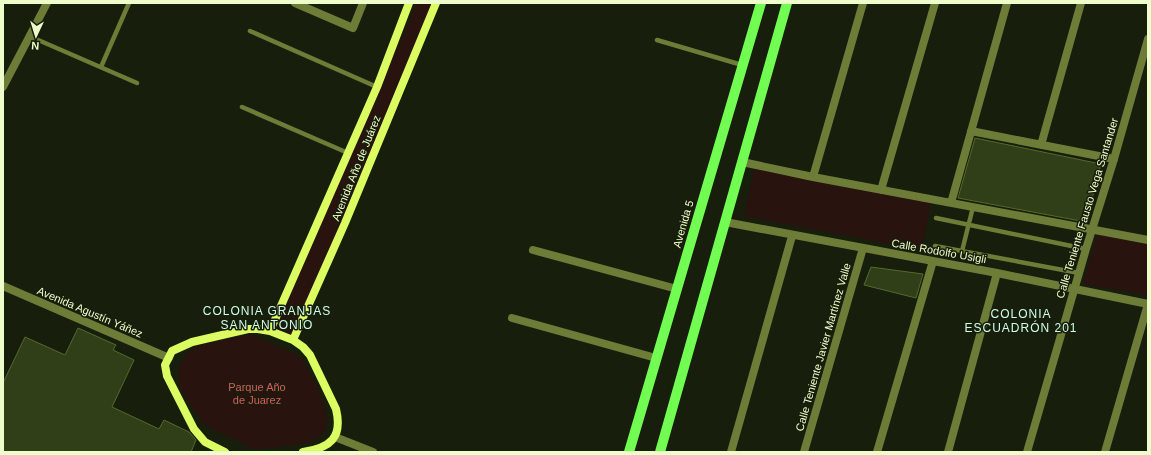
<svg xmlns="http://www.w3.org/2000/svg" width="1151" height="455" font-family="Arial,sans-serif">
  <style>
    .green { fill: #28130f }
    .building { fill: #303f18; stroke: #526b2b }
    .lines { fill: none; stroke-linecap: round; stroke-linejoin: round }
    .service { stroke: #6d7d38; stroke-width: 4.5 }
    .minor { stroke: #6d7d38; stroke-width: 8 }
    .tertiary { stroke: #6d7d38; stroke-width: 8 }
    .secondary { stroke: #dcfd62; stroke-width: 8 }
    .primary { stroke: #72fd52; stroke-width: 10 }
    .labels { text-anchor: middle; stroke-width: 3; stroke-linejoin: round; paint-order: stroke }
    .street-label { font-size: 11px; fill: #eefeca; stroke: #181e0c }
    .park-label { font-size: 11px; fill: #dd585f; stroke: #181e0c }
    .neighbourhood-label { font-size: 12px; letter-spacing: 1px; fill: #ccfee8; stroke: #181e0c }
  </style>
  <rect width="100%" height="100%" fill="#181e0c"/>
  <path class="green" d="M417 3H433L294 338 273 329Z
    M754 168 931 202 922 250 744 216Z
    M1097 234 1148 244V295L1083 284Z
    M251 334 297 355 303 359C313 380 349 432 308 442 293 446 276 447 260 449H254L212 429 203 423 182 392 178 380 179 367 182 360 185 355 196 346Z"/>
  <path class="building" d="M975 138 1101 164 1086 222 958 198Z
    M871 267 923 274 916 298 864 285Z
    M78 328 116 345 113 350 134 360 112 407 159 429 164 420 189 432 196 440 191 452H3V383L25 337 65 355Z"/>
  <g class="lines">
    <path class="service" d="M250 31 377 87
      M29 36 137 83
      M657 40 742 65
      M101 67 129 3
      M242 107 348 153
      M936 218 1086 249
      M935 246 1079 273
      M962 251 973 207"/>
    <path class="minor" d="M295 3 353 28 363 3
      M3 87 47 3
      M971 131 1114 159
      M1041 145 1081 3
      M742 162 813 177 1148 240
      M813 177 863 3
      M881 190 935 3
      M951 203 1007 3
      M725 222 997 273 1148 304
      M533 250 677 289
      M512 318 656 358
      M731 452 792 236
      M804 452 863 248
      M877 452 933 261
      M948 452 997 273
      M1105 452 1148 304"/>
    <path class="tertiary" d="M3 286 169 358
      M335 437 373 452
      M1027 452 1086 249 1114 159 1148 39"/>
    <path class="secondary" d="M270 331 377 87 409 3
      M293 340 345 223 436 3
      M225 452 205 442 194 429 167 376 165 365 172 351 192 342 248 329H258L270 331 293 340 303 347 310 355 336 409C343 438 330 448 303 452"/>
    <path class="primary" d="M629 452 761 3
      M660 452 787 3"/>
  </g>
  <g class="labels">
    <g class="street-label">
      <text transform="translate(356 168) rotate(-68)" y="4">Avenida Año de Juárez</text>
      <text transform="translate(1087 208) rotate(-73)" y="4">Calle Teniente Fausto Vega Santander</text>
      <text transform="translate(683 224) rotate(-74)" y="4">Avenida 5</text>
      <text transform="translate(939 251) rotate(10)" y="4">Calle Rodolfo Usigli</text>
      <text transform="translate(90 312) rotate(23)" y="4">Avenida Agustín Yáñez</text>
      <text transform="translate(823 347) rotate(-74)" y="4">Calle Teniente Javier Martínez Valle</text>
    </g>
    <g class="park-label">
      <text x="257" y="391">Parque Año<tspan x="257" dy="13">de Juarez</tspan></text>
    </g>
    <g class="neighbourhood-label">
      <text x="267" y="315">COLONIA GRANJAS<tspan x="267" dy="14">SAN ANTONIO</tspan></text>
      <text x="1021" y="318">COLONIA<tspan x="1021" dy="14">ESCUADRÓN 201</tspan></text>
    </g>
  </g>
  <rect width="1151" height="455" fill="none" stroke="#eefeca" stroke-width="8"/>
  <g transform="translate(36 36) rotate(184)" stroke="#181e0c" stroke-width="3" paint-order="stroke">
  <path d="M0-3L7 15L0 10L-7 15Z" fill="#eefeca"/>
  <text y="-6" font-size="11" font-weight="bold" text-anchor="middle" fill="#eefeca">N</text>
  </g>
</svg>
